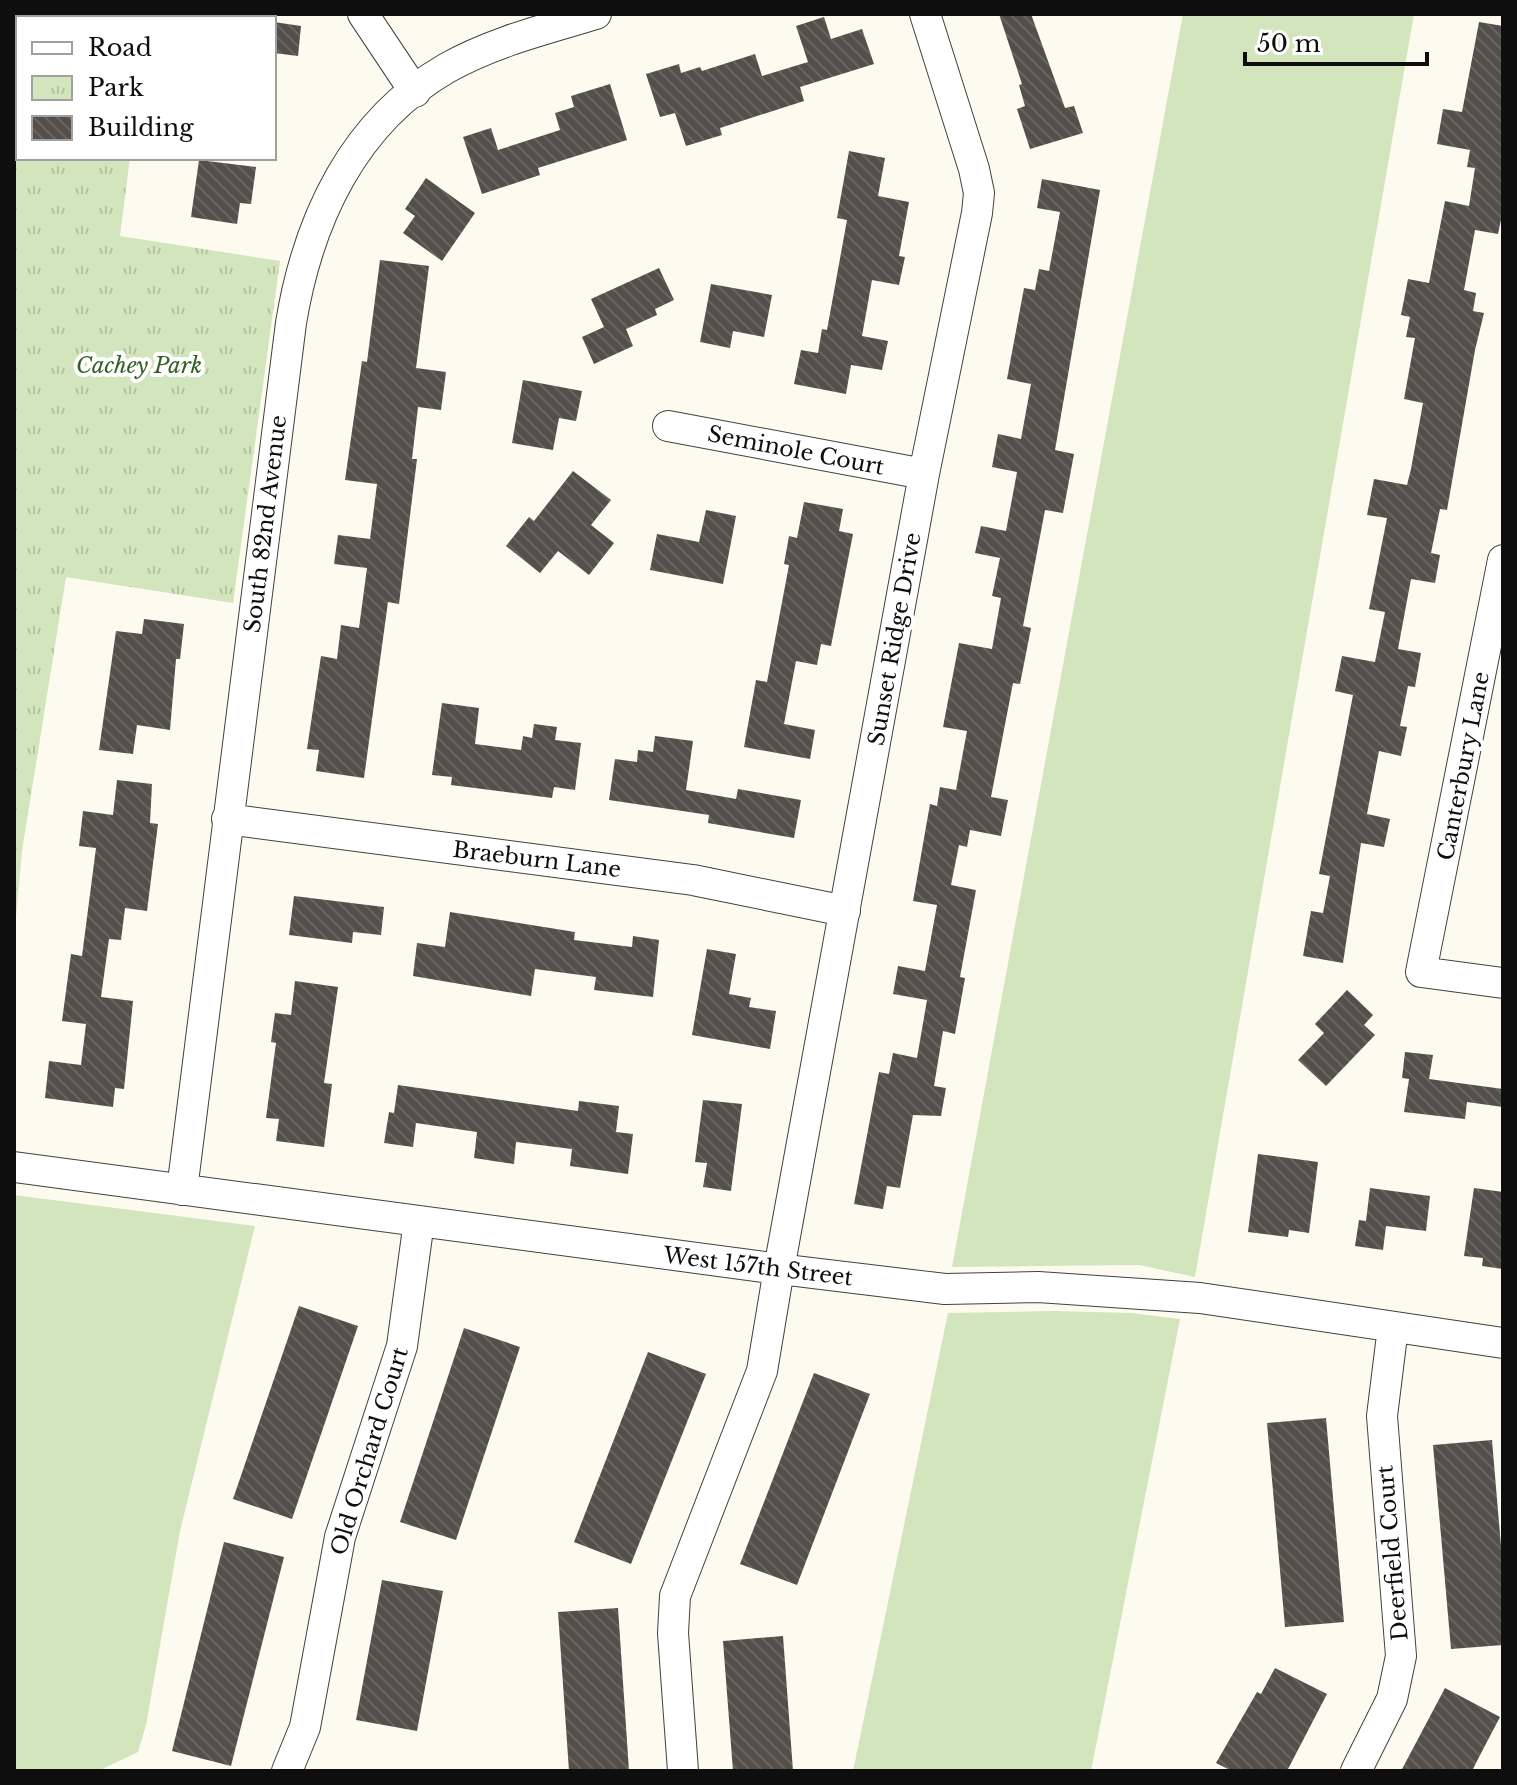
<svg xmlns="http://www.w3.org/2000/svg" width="1517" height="1785" font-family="'Libre Baskerville',serif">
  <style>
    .grass { fill: #d3e5bc }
    .park { fill: url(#park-tufts) }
    .building { fill: url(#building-back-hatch) }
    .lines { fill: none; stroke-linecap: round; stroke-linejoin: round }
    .minor-casing { stroke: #414141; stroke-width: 32 }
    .minor { stroke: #fff; stroke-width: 30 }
    .labels { text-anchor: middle; stroke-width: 8; stroke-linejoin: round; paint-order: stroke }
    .park-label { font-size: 22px; font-style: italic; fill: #325f24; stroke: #fff }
    .street-label { font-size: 22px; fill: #0e0e0e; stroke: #fff }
  </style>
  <defs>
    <pattern id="park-tufts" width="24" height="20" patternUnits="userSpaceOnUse" patternTransform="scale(2)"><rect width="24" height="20" fill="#d3e5bc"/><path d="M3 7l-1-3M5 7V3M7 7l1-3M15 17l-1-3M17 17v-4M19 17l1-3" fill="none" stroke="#b4c3a0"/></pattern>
    <pattern id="building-back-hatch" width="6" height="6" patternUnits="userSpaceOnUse" patternTransform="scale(2)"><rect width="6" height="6" fill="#554f4b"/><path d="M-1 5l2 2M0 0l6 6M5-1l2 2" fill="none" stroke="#696461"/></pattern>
  </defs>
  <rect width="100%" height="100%" fill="#fdfaf0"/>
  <path class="grass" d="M1183 14H1414L1195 1277 1139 1265 952 1267Z
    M14 1195 255 1226 180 1531 146 1725 138 1752 98 1771H14Z
    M1053 1311 1131 1313 1180 1319 1091 1771H853L948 1313Z"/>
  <path class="park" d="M14 14H150L149 18H18V158H130L120 236 280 261 233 603 66 577 22 851 14 939Z"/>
  <path class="building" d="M999 14H1031L1065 108 1074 106 1083 133 1030 149 1017 109 1025 106 1019 85 1022 84Z
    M824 17 831 39 862 29 874 64 800 87 804 101 720 128 722 135 686 146 675 113 660 117 646 74 679 64 681 73 700 67 702 71 755 54 762 76 808 62 796 26Z
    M274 22 301 26 298 56 274 53Z
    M1479 22 1503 26V210L1498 234 1475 230 1464 290 1476 293 1473 311 1484 313 1475 350 1447 510 1440 509 1431 553 1440 555 1435 583 1411 579 1398 649 1421 653 1415 687 1408 686 1400 726 1407 727 1401 756 1379 751 1367 814 1390 819 1384 847 1361 843 1343 963 1303 956 1311 911 1323 913 1330 876 1319 874 1353 695 1335 691 1342 656 1375 662 1385 612 1369 609 1387 518 1367 515 1374 479 1407 485 1411 469 1423 403 1404 399 1415 338 1406 337 1410 317 1401 315 1408 279 1429 283 1445 201 1469 206 1475 168 1467 167 1470 150 1437 144 1443 109 1462 112Z
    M610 84 627 140 538 168 540 175 482 194 463 137 491 128 498 150 560 130 555 113 574 107 571 96Z
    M849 151 885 158 878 196 909 202 899 256 905 257 899 285 872 280 862 336 888 341 882 370 851 365 846 394 794 384 801 350 818 353 822 329 827 330 847 220 837 218Z
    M199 160 256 167 251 204 240 203 237 224 191 217Z
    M426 178 475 213 442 261 403 233 415 216 405 209Z
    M1042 179 1100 190 1055 450 1074 454 1063 513 1045 510 1023 626 1031 628 1020 684 1013 683 991 797 1008 800 1001 836 970 830 967 847 959 845 951 885 976 890 960 977 965 978 955 1034 943 1031 934 1086 946 1088 941 1116 913 1115 900 1188 887 1186 883 1209 854 1204 879 1072 889 1074 893 1053 917 1058 927 1000 893 994 898 966 925 971 937 905 913 901 930 804 937 806 940 787 956 790 967 731 943 727 959 643 992 649 1001 598 992 596 1000 558 975 553 981 526 1006 531 1017 472 992 467 998 434 1021 439 1031 384 1007 379 1024 288 1035 290 1039 269 1049 271 1060 212 1037 208Z
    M380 260 429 266 416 368 446 372 441 410 418 407 412 459H417L399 604 388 602 364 778 316 771 319 750 307 749 321 656 337 659 341 625 359 628 367 568 334 564 338 535 370 539 377 484 345 480 362 361 367 362Z
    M659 268 674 300 655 309 657 315 626 329 633 346 594 364 582 337 604 327 591 299Z
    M711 284 772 295 764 337 733 331 730 348 700 342Z
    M523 380 582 391 576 421 559 418 553 450 512 443Z
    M573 471 611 500 591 525 614 543 589 575 558 551 540 573 506 546 529 517 534 521Z
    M804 502 843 509 839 531 853 534 831 646 821 644 817 665 796 661 784 724 815 730 810 759 744 747 756 680 767 682 789 565 784 564 789 536 797 538Z
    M706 510 736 516 723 584 650 570 657 534 699 542Z
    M144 619 184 624 180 659H176L170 730 137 725 133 754 99 750 116 631 142 634Z
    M442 703 479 708 475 744 521 750 523 736 532 738 534 724 557 727 555 740 581 743 575 790 554 787 552 798 451 785 452 777 432 775Z
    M655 736 693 741 686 790 736 799 738 789 801 800 794 838 708 823 709 815 609 800 615 759 637 762 638 750 653 752Z
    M117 780 152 784 150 823 158 824 147 911 125 908 121 940 109 939 101 997 133 1001 124 1089 115 1088 113 1107 45 1098 49 1061 81 1065 86 1024 62 1021 71 954 82 956 96 848 79 846 83 811 113 815Z
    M294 896 384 907 381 935 353 932 352 943 289 935Z
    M450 912 575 932 574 940 632 947 633 936 659 940 653 997 594 990 596 977 535 969 531 996 413 976 417 943 445 947Z
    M707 949 736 954 729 994 751 998 749 1007 776 1011 770 1049 692 1035Z
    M295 981 338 987 324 1083 332 1084 324 1147 276 1141 279 1119 266 1118 276 1043 271 1042 275 1013 291 1015Z
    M1347 990 1373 1015 1364 1025 1375 1035 1326 1086 1298 1060 1324 1033 1315 1024Z
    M1405 1052 1433 1055 1429 1079 1503 1089V1107L1467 1102 1465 1119 1404 1112 1409 1079 1402 1078Z
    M398 1085 578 1111 579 1101 619 1106 616 1132 633 1134 628 1174 570 1166 572 1149 516 1142 514 1164 474 1158 477 1132 416 1123 413 1147 384 1143 389 1112 394 1113Z
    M703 1100 742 1104 731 1191 703 1187 707 1163 695 1162Z
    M1258 1154 1318 1162 1309 1233 1289 1230 1288 1237 1248 1232Z
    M1370 1188 1430 1196 1426 1231 1386 1226 1383 1250 1355 1246 1359 1220 1366 1221Z
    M1474 1188 1503 1192V1269L1482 1266 1483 1258 1464 1256Z
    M299 1306 358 1326 292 1519 233 1499Z
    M464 1328 520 1347 456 1540 400 1522Z
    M648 1352 706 1374 631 1564 574 1542Z
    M814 1373 870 1394 797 1585 740 1564Z
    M1326 1418 1344 1622 1285 1627 1267 1423Z
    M1492 1440 1503 1570V1645L1451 1649 1433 1445Z
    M224 1542 284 1557 231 1766 172 1751Z
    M382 1580 443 1591 417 1731 356 1720Z
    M618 1608 629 1771H569L558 1612Z
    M783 1636 793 1771H733L723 1641Z
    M1275 1668 1327 1694 1287 1771H1232L1216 1763 1257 1692 1261 1694Z
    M1445 1688 1500 1717 1478 1759 1472 1771H1401Z"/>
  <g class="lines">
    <defs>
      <path id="minor" d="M363 14 415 92
        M668 426 924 474
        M1503 560 1421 972 1503 983
        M227 819 693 880 845 911
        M14 1167 779 1269 945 1289 1038 1287 1200 1298 1503 1343
        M182 1190 291 323C308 220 353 122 447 68 493 42 546 29 596 14
        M287 1771 305 1727 340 1537 402 1346 419 1221
        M683 1771 673 1633 675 1596 762 1371 779 1269 924 474 977 213 979 193 974 169 925 14
        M1356 1771 1392 1699 1401 1656 1382 1416 1393 1327"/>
    </defs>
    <use href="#minor" class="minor-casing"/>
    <use href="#minor" class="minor"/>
  </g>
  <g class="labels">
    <g class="park-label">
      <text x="139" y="373">Cachey Park</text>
    </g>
    <g class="street-label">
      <text transform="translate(796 450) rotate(11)" y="8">Seminole Court</text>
      <text transform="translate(265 524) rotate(-83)" y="8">South 82nd Avenue</text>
      <text transform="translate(894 639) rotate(-80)" y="8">Sunset Ridge Drive</text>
      <text transform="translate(1463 766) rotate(-79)" y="8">Canterbury Lane</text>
      <text transform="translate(537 859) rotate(7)" y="8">Braeburn Lane</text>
      <text transform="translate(758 1266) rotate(7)" y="8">West 157th Street</text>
      <text transform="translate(369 1451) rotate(-73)" y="8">Old Orchard Court</text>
      <text transform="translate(1392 1553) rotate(-95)" y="8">Deerfield Court</text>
    </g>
  </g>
  <rect width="1517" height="1785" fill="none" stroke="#0e0e0e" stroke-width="32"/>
  <rect x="16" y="16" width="260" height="144" fill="#ffffff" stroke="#9f9f9f" stroke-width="2"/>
  <rect x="32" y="42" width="40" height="12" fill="#ffffff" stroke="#9f9f9f" stroke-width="2"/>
  <text x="88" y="56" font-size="24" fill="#0e0e0e">Road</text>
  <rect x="32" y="76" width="40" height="24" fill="url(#park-tufts)" stroke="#9f9f9f" stroke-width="2"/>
  <text x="88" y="96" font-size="24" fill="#0e0e0e">Park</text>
  <rect x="32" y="116" width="40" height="24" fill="url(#building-back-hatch)" stroke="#9f9f9f" stroke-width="2"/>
  <text x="88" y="136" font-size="24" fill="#0e0e0e">Building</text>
  <path d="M1245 52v12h182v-12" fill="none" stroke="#0e0e0e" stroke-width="4"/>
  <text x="1257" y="52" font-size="24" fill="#0e0e0e" stroke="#ffffff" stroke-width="6" paint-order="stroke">50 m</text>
</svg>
